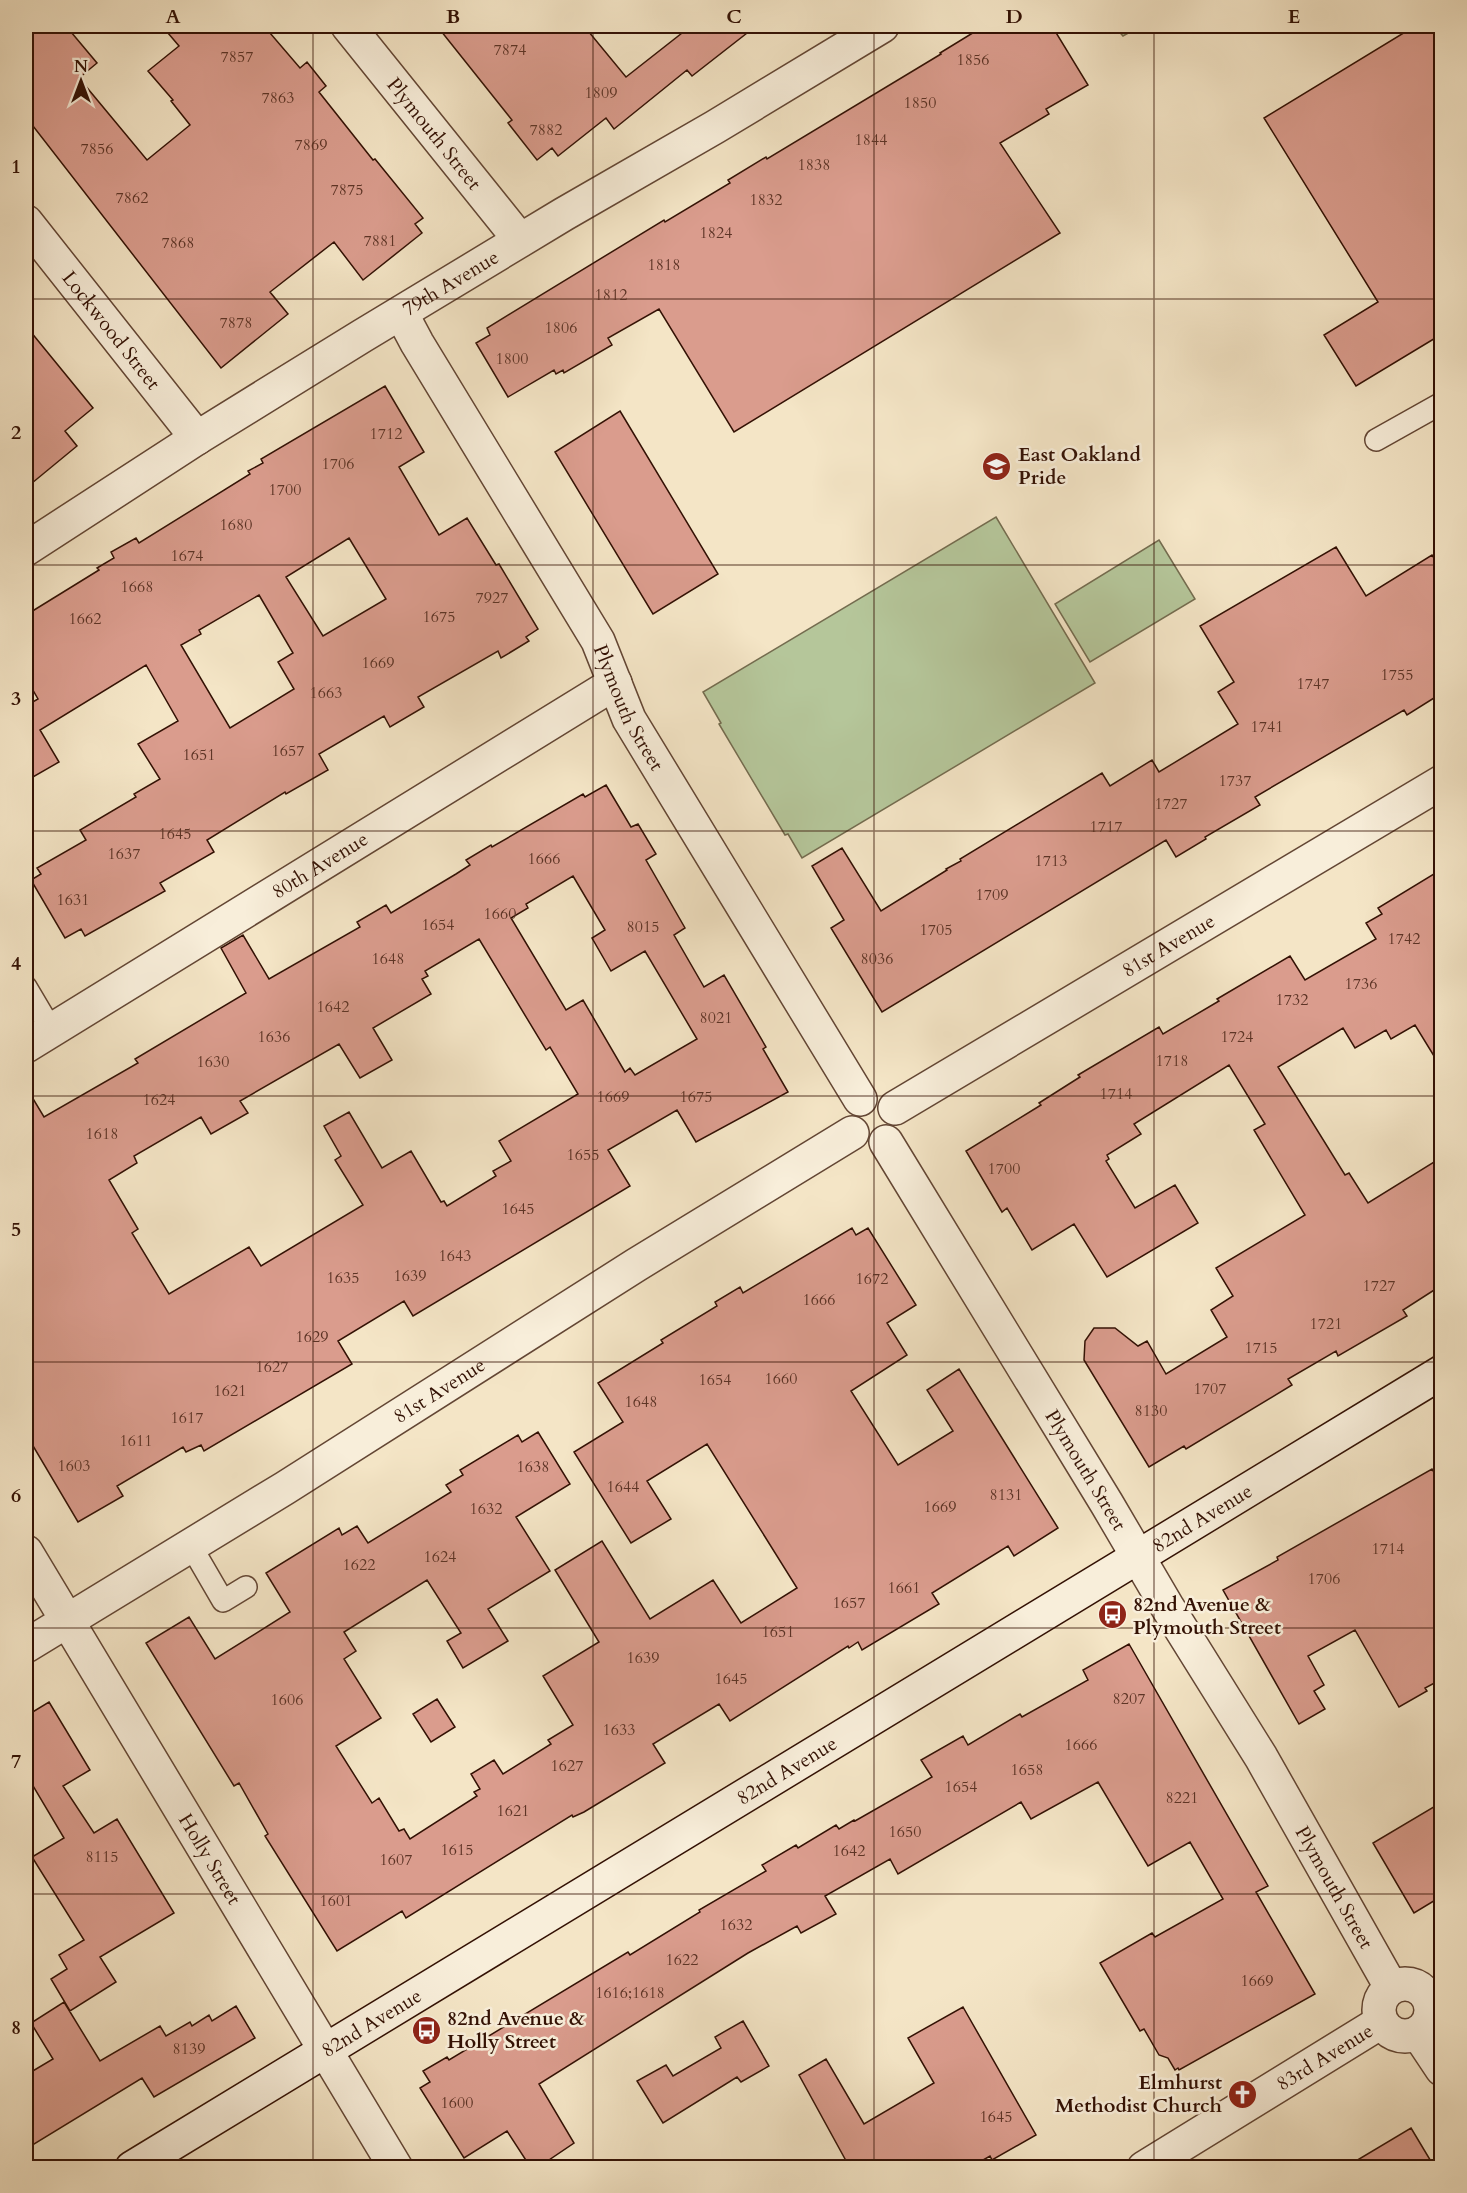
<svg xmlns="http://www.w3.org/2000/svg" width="1467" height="2193" font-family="Cardo,serif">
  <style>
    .green { fill: #b5c69a; stroke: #746c4f; stroke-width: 1.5 }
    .building { fill: #da9c8d; stroke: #331104; stroke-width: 1.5; fill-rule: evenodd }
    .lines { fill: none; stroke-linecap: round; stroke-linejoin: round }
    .lane-casing { stroke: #634634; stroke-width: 24 }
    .street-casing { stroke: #634634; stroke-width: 36 }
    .secondary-casing { stroke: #331104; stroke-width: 36 }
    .lane { stroke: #f8eeda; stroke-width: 21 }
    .street { stroke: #f8eeda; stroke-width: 33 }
    .secondary { stroke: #f8eeda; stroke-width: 33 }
    .grid { fill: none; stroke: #331104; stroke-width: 1.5; stroke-opacity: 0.55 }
    .labels { text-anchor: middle; stroke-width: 5; stroke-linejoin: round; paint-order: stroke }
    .number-label { font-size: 16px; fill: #5d3426 }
    .street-label { font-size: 20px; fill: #331104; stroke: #f8eeda }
    .poi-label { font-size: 20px; font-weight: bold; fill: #331104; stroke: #f8eeda; text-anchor: start }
    .neatline { fill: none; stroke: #331104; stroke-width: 2 }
    .grid-label { font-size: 20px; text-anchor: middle; font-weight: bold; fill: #331104 }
  </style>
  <rect width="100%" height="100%" fill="#f4e5c6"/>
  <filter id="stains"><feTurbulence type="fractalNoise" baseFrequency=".00333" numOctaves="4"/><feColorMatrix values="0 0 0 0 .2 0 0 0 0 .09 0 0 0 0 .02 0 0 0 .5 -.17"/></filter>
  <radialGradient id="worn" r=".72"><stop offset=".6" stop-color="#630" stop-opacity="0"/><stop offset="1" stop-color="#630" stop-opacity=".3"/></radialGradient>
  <path class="green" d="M1114 26H1141L1123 36Z
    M996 517 1095 683 802 858 788 834 785 835 719 724 721 723 703 692Z
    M1159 540 1195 599 1090 662 1055 604Z"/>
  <path class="building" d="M26 26H66L97 63 79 78 147 160 190 125 171 101 173 100 148 71 179 46 162 26H264L300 68 307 62 326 86 319 92 373 160 375 159 423 218 415 224 422 233 363 280 334 242 270 292 288 314 221 368 26 117Z
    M437 26H584L626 77 691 26H756L692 76 687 70 614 129 606 118 558 156 552 148 537 160 508 123 512 120Z
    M984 26H1052L1088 85 1046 109 1049 114 1000 143 1060 233 734 432 659 309 608 338 612 345 564 373 563 370 556 374 554 370 508 397 476 343 490 335 487 328 664 220 665 222 730 183 728 180 766 157 767 159 941 54 940 53Z
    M1415 26H1442V334L1356 386 1324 335 1378 302 1264 118Z
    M26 326 93 408 65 431 77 446 26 488Z
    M385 386 424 452 399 467 439 535 467 518 496 565 499 564 538 629 526 637 529 641 501 658 498 651 418 697 424 707 390 727 384 716 319 754 328 770 286 794 285 792 207 840 214 852 160 883 165 891 85 936 81 929 65 938 31 880 41 874 37 868 86 840 80 830 136 797 134 794 160 779 138 744 178 721 146 665 40 730 59 762 26 781V705V706L38 699 26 678V615L99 570 97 568 114 558 111 552 136 538 139 543 250 474 248 471 263 463 261 459ZM349 538 386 599 323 636 286 577ZM259 595 293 653 278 662 294 689 230 728 181 645 201 634 199 630Z
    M620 411 718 574 653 614 555 452Z
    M1336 547 1366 596 1432 555 1442 570V693L1407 715 1404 710 1255 797 1260 805 1205 837 1206 839 1176 857 1166 840 882 1012 831 928 844 920 812 866 842 848 881 911 947 870 946 869 961 861 960 859 1102 773 1110 786 1152 760 1159 772 1238 724 1218 692 1234 682 1200 626Z
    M606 785 631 827 638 824 656 854 646 860 685 928 674 935 704 987 724 975 766 1047 763 1049 788 1092 696 1142 677 1110 608 1150 630 1186 413 1316 404 1301 338 1341 352 1364 204 1451 201 1445 186 1452 183 1447 117 1486 123 1496 78 1522 26 1434V1087L44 1117 138 1063 135 1059 246 993 221 948 243 935 269 979 360 927 357 922 386 905 391 913 456 874 470 865 466 860 491 845 492 847 583 794 585 797ZM573 876 605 930 592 938 611 971 645 951 697 1039 635 1075 630 1068 625 1072 583 1000 566 1010 511 918 528 908 526 904ZM479 939 546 1050 550 1047 578 1094 499 1141 511 1161 493 1171 496 1176 447 1206 444 1201 441 1202 411 1151 382 1168 349 1112 324 1126 341 1156 335 1160 363 1205 261 1266 249 1247 169 1294 132 1233 138 1229 109 1180 137 1163 134 1156 201 1117 211 1134 248 1113 240 1101 339 1044 360 1078 392 1060 373 1028 431 994 422 979 428 976 425 971Z
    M1442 869V1069L1415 1025 1391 1039 1386 1030 1355 1048 1343 1028 1278 1067 1345 1175 1349 1173 1368 1203 1442 1157V1285L1403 1310 1407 1316 1338 1356 1336 1351 1288 1379 1292 1385 1186 1449 1184 1446 1149 1467 1084 1360 1085 1341 1094 1328H1115L1138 1346 1147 1341 1166 1374 1227 1337 1211 1310 1233 1296 1216 1268 1305 1215 1254 1130 1265 1124 1229 1065 1134 1124 1141 1134 1107 1155 1109 1159 1106 1161 1135 1208 1175 1185 1198 1223 1107 1277 1074 1224 1032 1250 1007 1208 1002 1212 966 1151 1041 1105 1039 1103 1080 1077 1078 1075 1159 1027 1163 1034 1219 1001 1217 999 1290 956 1305 980 1376 939 1366 923 1382 914 1378 908Z
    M852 1228 856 1235 868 1228 916 1305 887 1323 907 1355 851 1391 898 1465 953 1431 927 1390 959 1369 1058 1528 1014 1556 1008 1546 932 1593 939 1604 862 1650 858 1642 849 1648 848 1646 730 1721 719 1704 653 1744 665 1763 584 1812 573 1817 572 1815 406 1918 402 1911 337 1951 265 1836 268 1834 239 1783 234 1786 146 1643 189 1617 215 1659 290 1612 266 1573 339 1528 342 1535 357 1526 368 1543 451 1492 446 1485 463 1475 460 1470 518 1435 522 1442 538 1432 570 1484 516 1517 550 1571 488 1609 508 1641 463 1668 447 1641 461 1633 427 1580 344 1632 356 1651 344 1659 381 1718 336 1746 372 1803 379 1798 399 1831 404 1829 410 1839 477 1796 474 1792 480 1789 471 1774 494 1760 503 1774 551 1744 548 1740 573 1725 543 1676 599 1642 555 1570 602 1541 650 1619 713 1580 741 1623 797 1588 707 1444 647 1481 671 1519 631 1543 574 1452 623 1422 598 1383 663 1343 661 1340 717 1306 715 1302 740 1287 743 1293Z
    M1432 1469 1442 1487V1679L1425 1688 1427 1691 1399 1707 1355 1630 1308 1656 1324 1685 1314 1691 1325 1709 1299 1724 1223 1590 1278 1560 1277 1557Z
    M1129 1644 1268 1886 1256 1892 1315 1994 1179 2070 1178 2068 1175 2070 1168 2058 1159 2055 1144 2029 1140 2031 1100 1963 1152 1933 1155 1937 1223 1899 1190 1842 1148 1866 1098 1782 1031 1819 1021 1802 898 1874 890 1859 825 1896 836 1914 801 1933 797 1926 748 1953 539 2084 574 2143 537 2168H531L507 2131 464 2158 420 2088 430 2082 423 2071 447 2057 449 2060 628 1952 630 1955 700 1912 699 1910 766 1871 762 1865 796 1845 798 1848 836 1825 839 1829 854 1820 855 1821 932 1777 921 1760 963 1736 968 1745 1020 1714 1022 1717 1088 1680 1083 1670Z
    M437 1699 455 1727 431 1742 413 1714Z
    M49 1702 90 1770 63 1786 94 1833 117 1819 174 1913 100 1957 116 1982 70 2011 51 1979 67 1969 59 1955 84 1940 32 1857 64 1838 26 1774V1716Z
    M1442 1802V1896L1414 1913 1373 1843Z
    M64 2002 100 2061 160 2026 166 2036 190 2022 192 2026 209 2015 212 2021 236 2006 255 2038 154 2097 142 2078 26 2149V2075L53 2059 31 2023Z
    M963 2007 1036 2135 992 2160 990 2156 969 2168H850L799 2075 826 2059 864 2124 934 2083 908 2038Z
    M743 2021 769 2066 741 2082 737 2077 663 2123 637 2081 666 2065 673 2076 721 2048 715 2037Z
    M1411 2128 1435 2168H1344Z"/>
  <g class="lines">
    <defs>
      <path id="lane" d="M1376 440 1442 403
        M26 987 52 1031
        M191 1546 223 1601 246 1587"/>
      <g id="street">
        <path id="s1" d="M348 26 520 240"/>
        <path id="s2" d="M26 222 197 438"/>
        <path id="s3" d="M401 313 417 343 598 641 629 719 860 1099"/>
        <path id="s4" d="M26 549 197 438 362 336 564 214 715 127 882 26"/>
        <path id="s5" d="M26 1046 615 683"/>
        <path id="s6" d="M895 1108 1442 782"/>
        <path id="s7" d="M886 1142 1107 1504 1168 1608 1261 1757 1391 1987"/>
        <path id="s8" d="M26 1552 396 2168"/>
        <path id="s9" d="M26 1646 285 1488 636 1265 852 1133"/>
        <circle cx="1405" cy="2010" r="26"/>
        <path d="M1418 2033 1442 2069"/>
        <path id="s10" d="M1144 2168 1381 2022"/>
      </g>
      <g id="secondary">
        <path id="s11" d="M132 2168 1442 1372"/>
      </g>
    </defs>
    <use href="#lane" class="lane-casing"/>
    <use href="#street" class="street-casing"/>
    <use href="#secondary" class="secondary-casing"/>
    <use href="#lane" class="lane"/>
    <use href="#street" class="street"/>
    <use href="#secondary" class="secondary"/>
  </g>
  <path class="grid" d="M313 26V2168M593 26V2168M874 26V2168M1154 26V2168M26 299H1442M26 565H1442M26 831H1442M26 1096H1442M26 1362H1442M26 1628H1442M26 1894H1442"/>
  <defs>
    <symbol id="school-disc" viewBox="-11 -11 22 22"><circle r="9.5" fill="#8f2418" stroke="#f8eeda"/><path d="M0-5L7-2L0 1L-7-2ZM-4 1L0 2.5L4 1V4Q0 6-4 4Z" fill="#fff"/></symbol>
    <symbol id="bus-disc" viewBox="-11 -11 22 22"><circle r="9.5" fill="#8f2418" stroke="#f8eeda"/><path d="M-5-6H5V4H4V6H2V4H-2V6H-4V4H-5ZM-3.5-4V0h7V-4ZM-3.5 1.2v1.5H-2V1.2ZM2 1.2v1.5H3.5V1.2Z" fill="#fff"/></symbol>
    <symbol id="church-disc" viewBox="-11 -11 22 22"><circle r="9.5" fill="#8f2418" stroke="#f8eeda"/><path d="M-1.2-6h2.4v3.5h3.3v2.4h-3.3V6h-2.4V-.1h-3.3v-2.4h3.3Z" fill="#fff"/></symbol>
  </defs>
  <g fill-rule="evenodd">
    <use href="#school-disc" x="980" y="450" width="33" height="33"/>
    <use href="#bus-disc" x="1096" y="1598" width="33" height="33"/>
    <use href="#bus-disc" x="410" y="2014" width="33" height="33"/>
    <use href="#church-disc" x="1226" y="2078" width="33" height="33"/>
  </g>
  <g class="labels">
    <g class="number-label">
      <text x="510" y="55">7874</text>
      <text x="237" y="62">7857</text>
      <text x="973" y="65">1856</text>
      <text x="601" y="98">1809</text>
      <text x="278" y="103">7863</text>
      <text x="920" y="108">1850</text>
      <text x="546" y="135">7882</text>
      <text x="871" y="145">1844</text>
      <text x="311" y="150">7869</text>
      <text x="97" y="154">7856</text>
      <text x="814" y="170">1838</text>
      <text x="347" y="195">7875</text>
      <text x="132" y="203">7862</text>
      <text x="766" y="205">1832</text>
      <text x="716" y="238">1824</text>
      <text x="380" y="246">7881</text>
      <text x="178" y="248">7868</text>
      <text x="664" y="270">1818</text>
      <text x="611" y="300">1812</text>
      <text x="236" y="328">7878</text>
      <text x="561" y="333">1806</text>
      <text x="512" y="364">1800</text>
      <text x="386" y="439">1712</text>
      <text x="338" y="469">1706</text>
      <text x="285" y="495">1700</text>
      <text x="236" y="530">1680</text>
      <text x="187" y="561">1674</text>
      <text x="137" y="592">1668</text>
      <text x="492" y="603">7927</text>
      <text x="439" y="622">1675</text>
      <text x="85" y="624">1662</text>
      <text x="378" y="668">1669</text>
      <text x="1397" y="680">1755</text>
      <text x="1313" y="689">1747</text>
      <text x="326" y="698">1663</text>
      <text x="1267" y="732">1741</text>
      <text x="288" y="756">1657</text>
      <text x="199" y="760">1651</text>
      <text x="1235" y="786">1737</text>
      <text x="1171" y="809">1727</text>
      <text x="1106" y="832">1717</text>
      <text x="175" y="839">1645</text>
      <text x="124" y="859">1637</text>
      <text x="544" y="864">1666</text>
      <text x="1051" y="866">1713</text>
      <text x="992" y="900">1709</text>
      <text x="73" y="905">1631</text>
      <text x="500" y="919">1660</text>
      <text x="438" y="930">1654</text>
      <text x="643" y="932">8015</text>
      <text x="936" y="935">1705</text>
      <text x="1404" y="944">1742</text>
      <text x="388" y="964">1648</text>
      <text x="877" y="964">8036</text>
      <text x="1361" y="989">1736</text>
      <text x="1292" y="1005">1732</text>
      <text x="333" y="1012">1642</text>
      <text x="716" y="1023">8021</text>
      <text x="274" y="1042">1636</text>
      <text x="1237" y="1042">1724</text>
      <text x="1172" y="1066">1718</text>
      <text x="213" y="1067">1630</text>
      <text x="1116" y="1099">1714</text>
      <text x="613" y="1102">1669</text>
      <text x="696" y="1102">1675</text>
      <text x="159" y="1105">1624</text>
      <text x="102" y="1139">1618</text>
      <text x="583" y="1160">1655</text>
      <text x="1004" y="1174">1700</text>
      <text x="518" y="1214">1645</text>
      <text x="455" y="1261">1643</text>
      <text x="410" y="1281">1639</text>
      <text x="343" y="1283">1635</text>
      <text x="872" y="1284">1672</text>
      <text x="1379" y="1291">1727</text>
      <text x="819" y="1305">1666</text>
      <text x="1326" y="1329">1721</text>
      <text x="312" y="1342">1629</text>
      <text x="1261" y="1353">1715</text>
      <text x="272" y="1372">1627</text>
      <text x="781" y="1384">1660</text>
      <text x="715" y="1385">1654</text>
      <text x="1210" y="1394">1707</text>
      <text x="230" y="1396">1621</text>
      <text x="641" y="1407">1648</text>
      <text x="1151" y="1416">8130</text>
      <text x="187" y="1423">1617</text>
      <text x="136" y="1446">1611</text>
      <text x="74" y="1471">1603</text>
      <text x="533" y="1472">1638</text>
      <text x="623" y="1492">1644</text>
      <text x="1006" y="1500">8131</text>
      <text x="940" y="1512">1669</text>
      <text x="486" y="1514">1632</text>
      <text x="1388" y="1554">1714</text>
      <text x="440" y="1562">1624</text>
      <text x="359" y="1570">1622</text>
      <text x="1324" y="1584">1706</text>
      <text x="904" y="1593">1661</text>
      <text x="849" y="1608">1657</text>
      <text x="778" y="1637">1651</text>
      <text x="643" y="1663">1639</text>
      <text x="731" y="1684">1645</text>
      <text x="1129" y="1704">8207</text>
      <text x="287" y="1705">1606</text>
      <text x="619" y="1735">1633</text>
      <text x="1081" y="1750">1666</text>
      <text x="567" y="1771">1627</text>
      <text x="1027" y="1775">1658</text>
      <text x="961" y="1792">1654</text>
      <text x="1182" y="1803">8221</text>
      <text x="513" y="1816">1621</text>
      <text x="905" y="1837">1650</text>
      <text x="457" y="1855">1615</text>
      <text x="849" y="1856">1642</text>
      <text x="102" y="1862">8115</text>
      <text x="396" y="1865">1607</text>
      <text x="336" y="1906">1601</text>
      <text x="736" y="1930">1632</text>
      <text x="682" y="1965">1622</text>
      <text x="1257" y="1986">1669</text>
      <text x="630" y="1998">1616;1618</text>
      <text x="189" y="2054">8139</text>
      <text x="457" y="2108">1600</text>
      <text x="996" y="2122">1645</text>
    </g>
    <g class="street-label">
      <text dy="7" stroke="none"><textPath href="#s1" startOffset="138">Plymouth Street</textPath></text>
      <text dy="7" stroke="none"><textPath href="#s4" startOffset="501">79th Avenue</textPath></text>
      <text dy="7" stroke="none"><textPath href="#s2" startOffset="138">Lockwood Street</textPath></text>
      <text dy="7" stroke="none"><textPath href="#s3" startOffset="456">Plymouth Street</textPath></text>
      <text dy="7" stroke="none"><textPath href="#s5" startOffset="345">80th Avenue</textPath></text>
      <text dy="7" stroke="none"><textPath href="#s6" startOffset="318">81st Avenue</textPath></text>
      <text dy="7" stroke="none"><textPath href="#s9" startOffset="486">81st Avenue</textPath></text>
      <text dy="7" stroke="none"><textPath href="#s7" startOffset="384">Plymouth Street</textPath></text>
      <text dy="7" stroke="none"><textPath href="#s11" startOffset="1252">82nd Avenue</textPath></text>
      <text dy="7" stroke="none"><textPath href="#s11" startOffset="766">82nd Avenue</textPath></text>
      <text dy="7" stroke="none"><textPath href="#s8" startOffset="358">Holly Street</textPath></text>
      <text dy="7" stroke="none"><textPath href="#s7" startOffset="870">Plymouth Street</textPath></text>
      <text dy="7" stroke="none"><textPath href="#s11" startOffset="280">82nd Avenue</textPath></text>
      <text dy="7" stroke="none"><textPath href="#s10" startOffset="212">83rd Avenue</textPath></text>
    </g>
    <g class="poi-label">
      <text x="1018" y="461">East Oakland<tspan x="1018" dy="23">Pride</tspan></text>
      <text x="1133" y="1611">82nd Avenue &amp;<tspan x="1133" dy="23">Plymouth Street</tspan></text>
      <text x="447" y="2025">82nd Avenue &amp;<tspan x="447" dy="23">Holly Street</tspan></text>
      <text x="1222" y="2089" text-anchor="end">Elmhurst<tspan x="1222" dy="23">Methodist Church</tspan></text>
    </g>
  </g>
  <rect width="1467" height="2193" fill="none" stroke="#f4e5c6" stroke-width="66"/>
  <g transform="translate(81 81)" stroke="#f8eeda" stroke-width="4.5" paint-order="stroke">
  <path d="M0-4.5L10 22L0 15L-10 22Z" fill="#331104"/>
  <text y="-9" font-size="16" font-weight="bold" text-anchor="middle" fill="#331104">N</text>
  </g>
  <rect x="33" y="33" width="1401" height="2127" class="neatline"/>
  <g class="grid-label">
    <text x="173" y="23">A</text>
    <text x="453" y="23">B</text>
    <text x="734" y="23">C</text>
    <text x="1014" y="23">D</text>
    <text x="1294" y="23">E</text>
    <text x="16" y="173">1</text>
    <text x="16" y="439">2</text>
    <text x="16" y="705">3</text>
    <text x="16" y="970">4</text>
    <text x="16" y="1236">5</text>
    <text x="16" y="1502">6</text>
    <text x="16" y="1768">7</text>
    <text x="16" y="2034">8</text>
  </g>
  <rect width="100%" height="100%" filter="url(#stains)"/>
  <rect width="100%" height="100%" fill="url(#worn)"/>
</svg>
